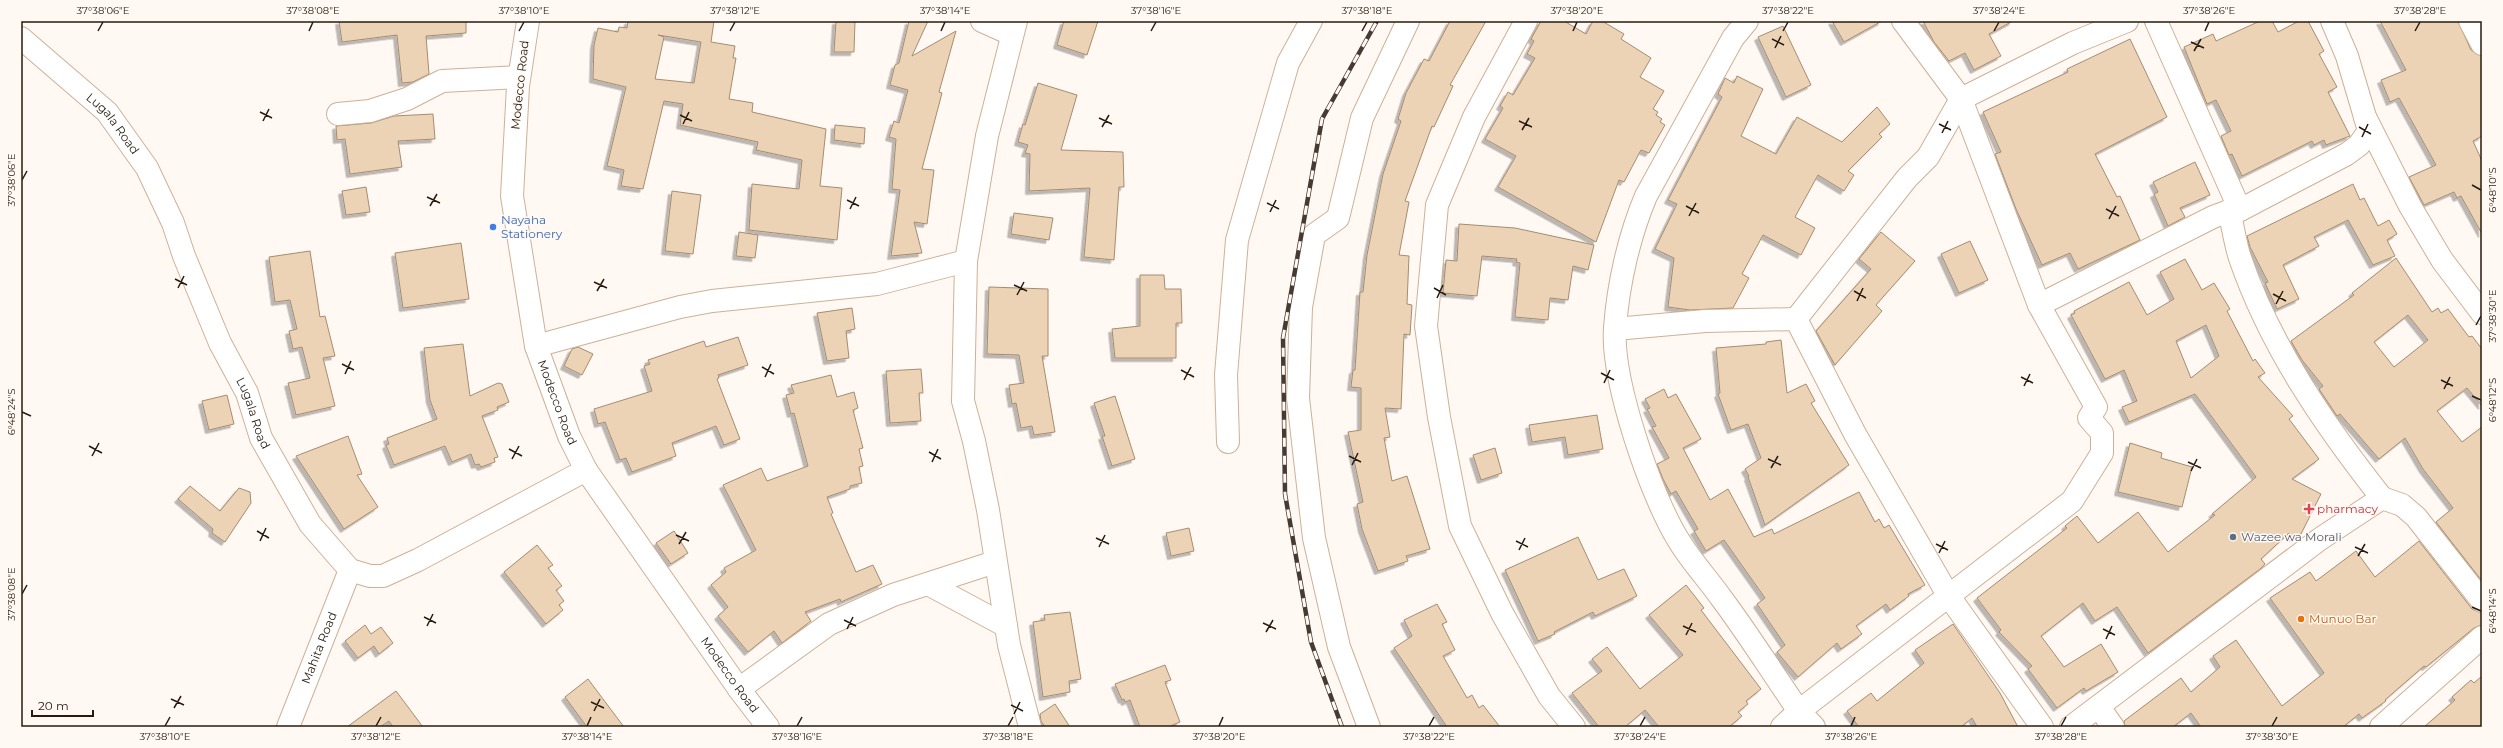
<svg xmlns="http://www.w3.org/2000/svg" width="2503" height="748" font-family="Montserrat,sans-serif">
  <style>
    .building { fill: #edd3b5; stroke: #a48c70; fill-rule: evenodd; filter: url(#shadow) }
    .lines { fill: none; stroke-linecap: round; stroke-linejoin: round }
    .minor-casing { stroke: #cdb197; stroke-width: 24 }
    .minor { stroke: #fff; stroke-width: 22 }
    .rail-casing { stroke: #463b32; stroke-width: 4.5 }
    .rail { stroke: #fff8f3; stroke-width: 3; stroke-dasharray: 9; stroke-linecap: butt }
    .ticks { fill: none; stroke: #261b11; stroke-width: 1.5 }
    .shop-dot { fill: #3f7fe0; stroke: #fff8f3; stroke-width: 1.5 }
    .health-dot { fill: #e0444e; stroke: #fff8f3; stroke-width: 1.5 }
    .service-dot { fill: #5c6f8a; stroke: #fff8f3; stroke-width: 1.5 }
    .food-dot { fill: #e8710a; stroke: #fff8f3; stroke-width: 1.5 }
    .labels { text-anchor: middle; stroke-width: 3; stroke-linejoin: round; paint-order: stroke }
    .street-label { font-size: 12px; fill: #261b11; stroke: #fff8f3 }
    .shop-label { font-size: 12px; fill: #366cbe; stroke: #fff8f3; text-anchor: start }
    .health-label { font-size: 12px; fill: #be3a42; stroke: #fff8f3; text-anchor: start }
    .service-label { font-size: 12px; fill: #4e5e75; stroke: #fff8f3; text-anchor: start }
    .food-label { font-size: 12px; fill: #c56008; stroke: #fff8f3; text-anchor: start }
    .neatline { fill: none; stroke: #261b11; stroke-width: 1.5 }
    .ticks-label { font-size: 10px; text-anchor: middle; fill: #261b11 }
  </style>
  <defs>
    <filter id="shadow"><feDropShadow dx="-3.5" dy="3.5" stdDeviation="0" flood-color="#0004"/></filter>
  </defs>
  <rect width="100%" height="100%" fill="#fff8f3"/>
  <path class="building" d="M339 21H466V33L426 36 429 74 413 82 402 83 397 35 342 42Z
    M628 21H714L711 42 735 46 733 58H736L729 99 753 103 752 112 826 129 820 186 842 188 837 240 749 230 752 184 799 189 802 160 756 150 758 142 680 125 683 104 664 101 643 189 621 186 624 170 607 166 626 87 593 79 594 45 598 28 618 32 619 27 627 28ZM658 35 701 42 694 83 655 79 664 37Z
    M836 21H855L854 52H834Z
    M909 21H928L912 56 956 31 939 92 942 93 922 169 934 170 927 224 914 222 922 253 891 256 900 190 892 189 896 139 889 137 894 121 899 123 908 90 890 85 895 65 899 63Z
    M1064 21H1098L1087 55 1057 45Z
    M1450 21H1486L1450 85 1453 86 1434 127 1432 126 1405 201 1409 202 1399 255 1409 256 1407 304 1412 305 1410 335 1404 334 1401 409 1385 408 1390 437 1384 438 1392 481 1407 476 1430 549 1406 556 1408 561 1378 571 1362 529 1357 504 1363 502 1348 432 1361 430V388L1351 387 1353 370H1355L1360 292H1363L1367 255 1383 174 1401 121 1398 119 1406 93 1424 59 1429 61Z
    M1541 21H1564L1586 34 1593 21H1602L1624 34 1621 39 1651 58 1640 77 1664 91 1653 109 1658 112 1656 115 1662 119 1660 122 1665 125 1649 153 1641 150 1624 182 1619 180 1596 242 1498 187 1516 156 1485 139 1503 108 1500 106 1508 92 1513 95 1535 58 1527 54 1534 41 1531 39Z
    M1832 21H1882L1844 42Z
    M1923 21H2013L1989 34 2001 56 1974 70 1965 53 1949 61 1934 42Z
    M2260 21H2272L2278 32 2299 21H2308L2324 51 2319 54 2337 87 2328 92 2350 136 2326 145 2324 140 2314 145 2312 141 2242 176 2232 154 2229 155 2221 136 2231 131 2216 100 2207 104 2184 47 2213 34 2216 41Z
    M2380 21H2458L2471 50 2482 56V136L2473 141 2482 161V234L2461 196 2457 198 2454 192 2424 205 2409 177 2436 165 2399 98 2390 102 2381 80 2406 70Z
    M1783 26 1811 85 1786 97 1758 37Z
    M2130 39 2167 117 2095 154 2117 197 2120 196 2140 240 2078 269 2070 253 2042 265 2016 209 1995 154 2001 152 1983 112 2068 72 2067 69Z
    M1737 76 1763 89 1741 136 1776 154 1797 117 1842 142 1877 107 1890 124 1879 134 1882 137 1848 171 1854 175 1844 191 1818 175 1795 217 1815 228 1801 255 1763 235 1742 274 1749 278 1733 308 1690 310 1668 307 1674 258 1655 249 1677 204 1668 200 1722 97 1718 94 1725 78 1734 83Z
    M1038 83 1077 95 1061 150 1123 152 1124 187H1119L1114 260 1084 257 1090 188 1029 191 1030 154 1025 153 1028 145 1018 142 1023 124 1025 125Z
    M433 114 435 139 398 141 402 167 350 174 345 139 337 140 336 126 371 123 394 116Z
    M835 125 865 128 864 144 834 140Z
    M2195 162 2210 195 2180 208 2185 217 2168 226 2154 194 2158 192 2153 182Z
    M2353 184 2360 200 2364 198 2378 226 2389 220 2397 234 2387 240 2395 256 2373 265 2348 220 2314 237 2319 246 2283 265 2299 299 2277 309 2265 283 2268 282 2250 247 2247 236Z
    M366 187 370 212 346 215 342 191Z
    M672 191 701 195 693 254 665 251Z
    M1014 213 1053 218 1049 240 1011 234Z
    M1459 224 1515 228 1594 245 1588 270 1573 266 1568 300 1550 298 1548 320 1515 317 1520 263 1516 262 1517 259 1482 256 1477 296 1443 293 1446 260 1457 261Z
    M739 232 758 235 755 258 736 256Z
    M1881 232 1915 261 1876 305 1882 311 1835 365 1816 331 1871 269 1859 259Z
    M1970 241 1988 280 1959 293 1941 254Z
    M461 243 469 299 403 308 395 253Z
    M310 251 320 317 325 316 335 356 323 358 335 406 296 415 288 383 310 378 302 347 293 349 289 331 297 329 290 300 275 302 269 257Z
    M2396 258 2432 312 2438 308 2441 313 2448 309 2469 337 2472 336 2482 349V406L2467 388 2437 411 2462 442 2482 427V581L2436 522 2453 508 2423 469 2405 438 2379 459 2340 414 2337 416 2319 389 2323 386 2302 360 2291 341 2354 295 2352 293ZM2408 315 2428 340 2394 367 2374 342Z
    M2185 259 2202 290 2214 283 2230 309 2227 311 2253 361 2255 359 2265 373 2258 377 2293 416 2289 419 2319 459 2292 479 2321 494 2301 534 2293 538 2289 533 2261 559 2265 564 2260 569 2148 653 2117 607 2095 621 2083 603 2041 636 2064 667 2101 644 2118 672 2086 691 2084 688 2057 708 2028 669 2032 666 1999 632 2001 630 1977 598 2067 528 2065 526 2077 516 2098 543 2138 512 2168 552 2215 515 2212 514 2256 477 2195 394 2129 422 2122 407 2137 401 2124 370 2105 379 2071 315 2075 313 2074 311 2129 282 2147 315 2174 299 2160 272ZM2206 325 2219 356 2191 378 2176 341Z
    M1140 275H1164L1165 289H1181L1182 323H1176V358H1115L1112 329 1140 326Z
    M989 287 1048 289V356H1042L1055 432 1034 435 1032 426 1021 428 1016 403 1012 404 1009 385 1024 383 1019 355 987 354Z
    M852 308 855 329 846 331 849 358 827 361 817 313Z
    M738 337 748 365 718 375 719 378 717 379 740 439 724 445 716 426 672 443 676 456 632 472 626 458 620 460 605 422 598 424 594 409 652 391 644 366 650 364 648 360 704 341 706 347Z
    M1781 340 1787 393 1806 384 1815 401 1811 403 1849 465 1765 525 1748 477 1749 476 1745 469 1761 458 1748 424 1731 430 1718 394 1720 393 1716 348 1766 344V342Z
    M463 344 470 396 498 383 502 384 509 402 497 407 498 410 482 416 498 457 494 458 495 462 481 467 479 464 475 465 471 454 452 462 445 446 394 465 386 445 389 444 387 438 437 419 430 400 424 348Z
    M578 347 593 354 582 375 564 366 572 349Z
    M921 369 923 393H919L921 421 890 423 886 371Z
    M831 375 837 397 854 392 858 408 853 410 863 448 859 449 863 466 859 467 862 483 850 486V489L827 497 833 513 831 514 856 572 873 565 882 584 841 602 840 599 805 612 811 621 782 643 774 631 748 652 718 616 728 607 711 585 726 572 724 568 756 550 723 485 761 468 767 481 808 466 794 413 791 414 786 395 794 393 791 385Z
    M1664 389 1668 398 1676 394 1701 439 1683 448 1710 500 1728 489 1754 537 1772 529 1774 534 1859 492 1875 522 1879 519 1884 528 1889 525 1925 585 1908 594 1909 596 1890 610 1886 604 1856 626 1862 634 1841 649 1837 643 1798 677 1777 652 1785 645 1757 604 1765 598 1724 540 1706 551 1694 531 1698 529 1676 491 1671 494 1663 479 1657 464 1669 458 1652 427 1656 426 1647 409 1650 408 1645 399Z
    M227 395 234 424 209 430 202 401Z
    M1115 396 1135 459 1112 466 1102 436H1105L1094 403Z
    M1597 415 1603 449 1568 455 1565 437 1532 442 1529 425Z
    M348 436 362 474 357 475 378 507 344 529 296 456Z
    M2130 443 2162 453 2161 458 2192 467 2182 507 2118 492Z
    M1495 448 1502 473 1481 480 1473 455Z
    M190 486 220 511 239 488 250 492 251 503 225 542 212 533 213 529 178 499Z
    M1189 528 1194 551 1171 556 1166 533Z
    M674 531 688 553 671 564 656 543Z
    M1578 537 1598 580 1624 569 1637 596 1595 616 1593 612 1554 632 1555 634 1538 641 1505 570Z
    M2419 541 2472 609 2482 613V625L2474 628 2426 667 2424 666 2385 700 2386 701 2362 718 2359 714 2343 727H2201L2191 713 2173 727H2125L2124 721 2181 678 2191 692 2220 667 2213 656 2236 640 2282 706 2324 673 2270 598 2310 572 2316 581 2356 551 2375 577Z
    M537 545 553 565 548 568 562 586 556 590 564 601 559 605 563 610 546 624 504 572Z
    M1686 585 1704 608 1701 610 1761 689 1746 701 1748 704 1738 712 1742 716 1729 727H1659L1645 710 1625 727H1599L1572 693 1602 671 1592 659 1607 647 1640 689 1683 655 1649 615Z
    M1437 604 1447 622 1442 624 1455 650 1443 656 1467 698 1472 695 1479 708 1483 705 1500 727H1447L1394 648 1412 636 1404 620Z
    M1070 612 1081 679 1069 681 1070 692 1043 697 1033 622 1045 620 1044 615Z
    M1953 624 2000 693 2018 727H1977L1972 718 1961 727H1859L1847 711 1871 693 1877 701 1924 663 1915 650Z
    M365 625 371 634 381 627 393 643 379 654 374 646 358 658 345 641Z
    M1165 665 1171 680 1165 682 1180 722 1168 727H1140L1130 700 1125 702 1124 699 1122 700 1115 684Z
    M2482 676V727H2424L2455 700 2452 697 2471 680 2474 683Z
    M588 679 624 727H587L565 697Z
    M396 691 423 727H393L389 721 380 727H347Z
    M1055 704 1070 727H1045L1041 721 1040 714Z"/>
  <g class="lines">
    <defs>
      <g id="minor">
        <path id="s1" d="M528 21 518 86 512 196 536 346 569 436 586 470 739 689 768 727"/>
        <path d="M982 21 1011 34"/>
        <path d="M1016 21 987 136 966 261 963 401 974 441 988 510 1009 645 1030 727"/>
        <path d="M1526 21 1474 117 1437 205 1426 326 1439 417 1460 526 1502 613 1549 696 1574 727"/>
        <path d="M1747 21 1733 38 1646 196C1629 236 1618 285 1615 328 1611 379 1651 497 1679 541 1691 561 1708 579 1722 599 1749 635 1773 674 1799 711L1814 727"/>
        <path d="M2156 21 2240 210"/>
        <path d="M2332 21 2347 56 2365 117 2410 206 2442 260 2482 313"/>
        <path d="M2470 21 2482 44"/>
        <path id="s2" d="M21 38 107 112 147 168 173 223 184 256 220 343 247 393 261 438 310 524 350 570 370 576H383L418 560 586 470"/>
        <path d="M338 114 370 111 407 99 442 81 519 77"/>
        <path d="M2229 211C2233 226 2235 243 2240 258 2270 346 2325 426 2382 498"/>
        <path d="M2039 305 2213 217 2229 211 2240 210 2347 154 2359 145 2369 131 2365 117"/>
        <path d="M1796 319 1907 178 1928 157 1961 99 2073 43 2127 21"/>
        <path d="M1615 329 1705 321 1796 319 1855 434 1948 595 2042 727"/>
        <path d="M536 346 680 307 712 301 877 284 966 261"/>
        <path d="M1228 442 1226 375 1237 240 1288 63 1311 21"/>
        <path d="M928 584 1006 626"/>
        <path d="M739 689 829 624 893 595 995 562"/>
        <path d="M2099 707 2113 727"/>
        <path id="s3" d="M288 727 350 570"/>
        <path d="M1369 727 1339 647 1314 538 1298 398 1301 307 1314 235 1338 218 1362 118 1408 21"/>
        <path d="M1782 727 1799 711 2072 501 2102 453V433L2089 418 2096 407 2039 305 1961 99 1903 21"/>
        <path d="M2071 727 2320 539 2382 498 2402 505 2416 517 2482 601"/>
        <path d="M2381 727 2482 637"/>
      </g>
    </defs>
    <use href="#minor" class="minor-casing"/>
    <use href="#minor" class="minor"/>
    <defs>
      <path id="rail" d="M1342 727 1311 642 1285 494 1283 338 1322 119 1377 21"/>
    </defs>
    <use href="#rail" class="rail-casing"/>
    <use href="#rail" class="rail"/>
  </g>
  <path class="ticks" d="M98 31 103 22M309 31 313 22M519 31 524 22M730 31 735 22M941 31 945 22M1151 31 1156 22M1362 31 1367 22M1573 31 1577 22M1783 31 1788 22M1994 31 1999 22M2205 31 2209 22M2415 31 2420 22M1772 39 1784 45M2191 42 2204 48M1775 48 1781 36M2194 51 2201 39M260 112 272 118M680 115 692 121M1099 118 1112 124M263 121 269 109M1519 121 1532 127M683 124 689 112M1939 124 1951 130M1102 127 1109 115M2359 127 2371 134M1522 130 1529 118M1942 133 1948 121M2362 137 2368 124M22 180 27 171M2472 185 2481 190M427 197 440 203M847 200 859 206M1267 203 1279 209M430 206 437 194M1686 206 1699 213M850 209 856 197M2106 209 2119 216M1270 212 1276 200M1689 216 1696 203M2109 219 2116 206M175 279 187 285M594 282 607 288M1014 285 1027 291M178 288 184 276M1434 288 1446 295M597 291 604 279M1854 291 1866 298M2273 294 2286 301M1017 295 1024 282M1437 298 1443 285M1857 301 1863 288M2276 304 2283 291M2476 325 2481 316M342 364 354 370M762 367 774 374M1181 370 1194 377M1601 373 1614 380M345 374 351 361M765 377 771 364M2021 377 2033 383M1184 380 1191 367M2441 380 2453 386M1604 383 1610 370M2024 386 2030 374M2444 389 2450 377M2472 396 2481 400M22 412 31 416M89 446 102 453M509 449 522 456M929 452 941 459M92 456 99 443M1349 456 1361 462M512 459 519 446M1768 459 1781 465M932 462 938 449M2188 462 2201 468M1352 465 1358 453M1771 468 1778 456M2191 471 2197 459M257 531 269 538M676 535 689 541M1096 538 1109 544M260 541 266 528M1516 541 1528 547M679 544 686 532M1936 544 1948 550M1099 547 1105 535M2355 547 2368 553M1519 550 1525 538M1939 553 1945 541M2358 556 2365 544M22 594 27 585M2472 607 2481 611M424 617 436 623M844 620 856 626M1263 623 1276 629M427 626 433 614M1683 626 1696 632M847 629 853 617M2103 629 2115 635M1266 632 1273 620M1686 635 1692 623M2106 639 2112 626M171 699 184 705M591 702 604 708M1011 705 1023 711M174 708 181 696M594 711 600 699M1014 714 1020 702M165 726 170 717M376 726 381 717M587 726 591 717M797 726 802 717M1008 726 1013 717M1219 726 1223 717M1429 726 1434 717M1640 726 1645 717M1851 726 1855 717M2061 726 2066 717M2272 726 2277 717"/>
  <circle class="shop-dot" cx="493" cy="227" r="4"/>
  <path class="health-dot" d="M2307 503h4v4h4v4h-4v4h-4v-4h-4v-4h4z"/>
  <circle class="service-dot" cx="2233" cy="537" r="4"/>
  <circle class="food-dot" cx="2301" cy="619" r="4"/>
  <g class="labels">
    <g class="street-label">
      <text transform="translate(520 85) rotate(-84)" y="4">Modecco Road</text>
      <text dy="4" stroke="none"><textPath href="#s2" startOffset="126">Lugala Road</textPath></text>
      <text dy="4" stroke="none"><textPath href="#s1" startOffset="388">Modecco Road</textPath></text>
      <text dy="4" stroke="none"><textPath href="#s2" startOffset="450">Lugala Road</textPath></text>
      <text dy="4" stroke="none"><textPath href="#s3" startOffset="85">Mahita Road</textPath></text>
      <text dy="4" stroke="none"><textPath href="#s1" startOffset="712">Modecco Road</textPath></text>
    </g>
    <g class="shop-label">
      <text x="501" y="224">Nayaha<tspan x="501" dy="14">Stationery</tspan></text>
    </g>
    <g class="health-label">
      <text x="2317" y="513">pharmacy</text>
    </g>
    <g class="service-label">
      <text x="2241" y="541">Wazee wa Morali</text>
    </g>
    <g class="food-label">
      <text x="2309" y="623">Munuo Bar</text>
    </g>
  </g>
  <rect width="2503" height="748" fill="none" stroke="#fff8f3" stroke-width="44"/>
  <path d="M32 710v6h61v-6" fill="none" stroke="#261b11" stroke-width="2"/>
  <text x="38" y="710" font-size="12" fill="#261b11" stroke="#fff8f3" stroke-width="3" paint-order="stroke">20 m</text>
  <rect x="22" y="22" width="2459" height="704" class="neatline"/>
  <g class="ticks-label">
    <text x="103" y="14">37°38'06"E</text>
    <text x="313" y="14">37°38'08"E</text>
    <text x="524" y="14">37°38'10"E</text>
    <text x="735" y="14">37°38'12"E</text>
    <text x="945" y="14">37°38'14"E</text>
    <text x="1156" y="14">37°38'16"E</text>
    <text x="1367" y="14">37°38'18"E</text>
    <text x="1577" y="14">37°38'20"E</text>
    <text x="1788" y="14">37°38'22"E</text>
    <text x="1999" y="14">37°38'24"E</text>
    <text x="2209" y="14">37°38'26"E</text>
    <text x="2420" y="14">37°38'28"E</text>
    <text transform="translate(11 180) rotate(-90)" y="4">37°38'06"E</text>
    <text transform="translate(2492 190) rotate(-90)" y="4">6°48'10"S</text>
    <text transform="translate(2492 316) rotate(-90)" y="4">37°38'30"E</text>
    <text transform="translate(2492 400) rotate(-90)" y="4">6°48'12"S</text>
    <text transform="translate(11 412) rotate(-90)" y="4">6°48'24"S</text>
    <text transform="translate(11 594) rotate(-90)" y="4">37°38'08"E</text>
    <text transform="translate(2492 611) rotate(-90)" y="4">6°48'14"S</text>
    <text x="165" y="740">37°38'10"E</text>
    <text x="376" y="740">37°38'12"E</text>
    <text x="587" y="740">37°38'14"E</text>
    <text x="797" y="740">37°38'16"E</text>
    <text x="1008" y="740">37°38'18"E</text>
    <text x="1219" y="740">37°38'20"E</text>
    <text x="1429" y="740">37°38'22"E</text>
    <text x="1640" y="740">37°38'24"E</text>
    <text x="1851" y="740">37°38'26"E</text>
    <text x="2061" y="740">37°38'28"E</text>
    <text x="2272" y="740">37°38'30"E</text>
  </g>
</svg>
